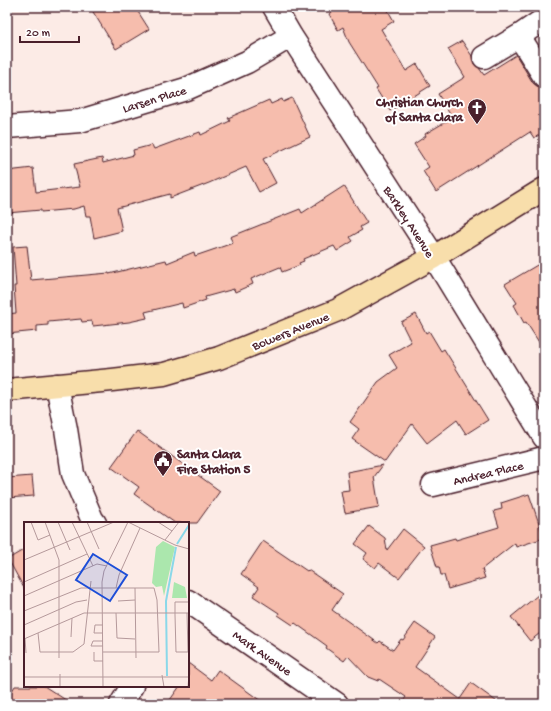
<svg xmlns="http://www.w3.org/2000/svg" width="551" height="711" font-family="'Gochi Hand',sans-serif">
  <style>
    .building { fill: #f6bdad; stroke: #4a1f2b }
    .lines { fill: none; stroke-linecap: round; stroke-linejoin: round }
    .minor-casing { stroke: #4a1f2b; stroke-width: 25 }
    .major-casing { stroke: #4a1f2b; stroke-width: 25 }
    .minor { stroke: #fff; stroke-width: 22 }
    .major { stroke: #f8deab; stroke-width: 22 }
    .labels { text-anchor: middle; stroke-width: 4; stroke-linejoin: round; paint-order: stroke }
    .street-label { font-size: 13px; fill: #4a1f2b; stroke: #fff }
    .poi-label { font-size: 13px; font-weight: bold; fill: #4a1f2b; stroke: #fff; text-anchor: end }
    .inset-river { fill: none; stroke: #8ad8e9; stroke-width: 2 }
    .inset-road { fill: none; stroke: #b5999b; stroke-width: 1 }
    .view { fill: #1d4ed8; fill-opacity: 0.15; stroke: #1d4ed8; stroke-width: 2 }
    .inset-edge { fill: none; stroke: #4a1f2b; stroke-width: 2 }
  </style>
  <rect width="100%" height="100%" fill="#fcebe6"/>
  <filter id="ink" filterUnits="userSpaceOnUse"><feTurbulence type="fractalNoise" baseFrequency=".025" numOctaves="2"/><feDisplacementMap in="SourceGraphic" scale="8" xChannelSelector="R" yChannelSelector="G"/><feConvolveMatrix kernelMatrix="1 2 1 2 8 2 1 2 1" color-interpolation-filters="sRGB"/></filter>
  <g filter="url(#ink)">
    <path class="building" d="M90 7H135L149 29 116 49Z
      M337 7H386L394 21 381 29 406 71 417 64 430 86 390 111 376 89 378 88 349 42 343 27 338 30 329 14Z
      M462 41 472 56 474 64 479 68 484 75 516 55 533 83 538 87 542 88 544 91V132L534 138 530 132 436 192 423 171 429 167 414 144 426 136 425 134 452 118 438 94 465 77 448 49Z
      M292 98 310 137 263 159 276 183 259 192 246 167 209 183 170 198V194L117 208 122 231 94 238 90 216H86L84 206 74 209 41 212V210L7 213V171L33 168 36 192 80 187 74 164 102 158 103 163 134 155 133 150 152 145 154 149 200 132 201 135 230 121 228 118 269 100 271 104 282 99 283 102Z
      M344 186 367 223 360 227 362 230 350 237 353 241 337 251 334 246 303 259 304 261 299 263 300 265 282 272 280 267 251 279 253 284 235 292 234 289 205 297 206 300 183 308 182 303 145 312 147 318 129 322 93 326 92 321 82 322 81 319 48 322V325L37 326V331L7 334V314L16 313 14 286H16L13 247 27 246 31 280 109 273V274L166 260 167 263 194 252 195 256 233 243 230 237 300 209 302 213Z
      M544 261V350L526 322 524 323 514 305 517 303 505 284Z
      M416 314 426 333 429 331 441 351 444 349 488 420 466 434 457 420 427 443 412 424 385 462 352 439 359 429 350 422 378 382 397 368 389 355 411 342 401 322Z
      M137 431 220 491 197 523H175L134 494 139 487 111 467Z
      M383 465 374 477 379 507 345 513 341 491 349 490 347 472Z
      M32 476 34 496 7 498V478Z
      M529 494 544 538 516 547 515 543 482 569 485 578 448 589 444 575H441L439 567H437L430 545 455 538 456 540 499 527 494 511 502 509 501 503Z
      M369 526 385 538 387 550 403 529 424 546 399 578 379 563 375 568 363 559 367 553 355 544Z
      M263 541 307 571 308 570 343 594 332 610 378 643 380 641 393 650 401 639 403 640 415 623 435 637 415 667 460 699 471 683 500 704H401L406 697 379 679 378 681 368 677 348 656 344 661 326 648 327 646 295 623 293 625 278 615 279 613 253 596 259 587 241 574Z
      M25 549V590L8 559Z
      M544 590V630L530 641 511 617Z
      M188 663 211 680 218 670 265 704H167L180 686H188Z
      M15 686H44L72 704H20L8 697Z"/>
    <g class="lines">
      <defs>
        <path id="minor" d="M274 7 291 36 434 257 544 437
          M544 19 519 36 544 76
          M484 57 519 36
          M7 127 80 121 186 89 247 62 291 36
          M57 385 66 429 73 474 92 519 95 523
          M433 485 544 458
          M188 601 337 704
          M121 704 132 686"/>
        <path id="major" d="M7 390 112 380 164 374 219 358 338 310 434 257 544 189"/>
      </defs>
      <use href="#minor" class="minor-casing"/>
      <use href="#major" class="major-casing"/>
      <use href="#minor" class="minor"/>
      <use href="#major" class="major"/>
    </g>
  </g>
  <defs>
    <symbol id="church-pin" viewBox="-11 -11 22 30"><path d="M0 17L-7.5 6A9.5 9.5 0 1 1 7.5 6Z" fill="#4a1f2b" stroke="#fff"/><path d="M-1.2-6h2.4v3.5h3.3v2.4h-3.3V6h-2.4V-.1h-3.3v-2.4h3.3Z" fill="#fff"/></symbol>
    <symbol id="civic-pin" viewBox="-11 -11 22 30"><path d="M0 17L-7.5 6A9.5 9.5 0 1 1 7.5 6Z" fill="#4a1f2b" stroke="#fff"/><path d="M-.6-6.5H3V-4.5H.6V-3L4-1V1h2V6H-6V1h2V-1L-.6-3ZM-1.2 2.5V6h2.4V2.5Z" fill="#fff"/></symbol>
  </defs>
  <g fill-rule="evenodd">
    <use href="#church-pin" x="466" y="97" width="22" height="30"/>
    <use href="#civic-pin" x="152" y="449" width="22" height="30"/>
  </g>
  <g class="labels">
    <g class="street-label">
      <text transform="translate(154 98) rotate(-17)" y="5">Larsen Place</text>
      <text transform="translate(410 221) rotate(57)" y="5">Barkley Avenue</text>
      <text transform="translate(290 330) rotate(-22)" y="5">Bowers Avenue</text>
      <text transform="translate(488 472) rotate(-13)" y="5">Andrea Place</text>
      <text transform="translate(263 652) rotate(35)" y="5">Mark Avenue</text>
    </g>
    <g class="poi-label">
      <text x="463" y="106">Christian Church<tspan x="463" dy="15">of Santa Clara</tspan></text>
      <text x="177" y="458" text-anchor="start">Santa Clara<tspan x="177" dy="15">Fire Station 5</tspan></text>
    </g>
  </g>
  <g transform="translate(24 522)">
    <rect width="165" height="165" fill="#fcebe6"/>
    <path d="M139 19 151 25 140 74 138 64 132 65 128 61 132 25ZM150 60 161 65 163 76H148Z" fill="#abe7ad"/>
    <path class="inset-river" d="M153 22 165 3M143 154 142 79 152 25"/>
    <path class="inset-road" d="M7 0 14 18 26 13M21 0 35 38V136M34 0 46 28M48 0 69 44M63 0 75 27M104 0 151 23 165 27M134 0 148 9M141 18 155 0M0 38 90 0M0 60 63 32M92 66 95 53 116 6M111 66 112 136M0 74 73 42 83 44M94 79 111 78M165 80H151V93L152 130H165M0 89 57 66H130L133 78 135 130H79M92 91 93 116 111 117M163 91 164 130M0 103 52 80 63 78M79 103H71L70 111H79M14 111 16 130H49L60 122 67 59M47 115 48 96M1 116 2 131M0 117 60 91H165M79 119H69L67 124H79M70 130V139H79M36 152V165M138 153 140 165M0 155H165M79 165 78 60 80 49 104 0M164 165 165 152"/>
    <path class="view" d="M69 32 103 53 86 79 52 58Z"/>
    <rect width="165" height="165" class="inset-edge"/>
  </g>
  <rect width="551" height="711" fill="none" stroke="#fff" stroke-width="24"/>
  <rect x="12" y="12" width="527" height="687" fill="none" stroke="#4a1f2b" stroke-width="1.5" filter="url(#ink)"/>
  <path d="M20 36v6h59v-6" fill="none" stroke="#4a1f2b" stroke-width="2"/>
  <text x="26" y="36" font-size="12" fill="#4a1f2b" stroke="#ffffff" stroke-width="3" paint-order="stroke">20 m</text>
</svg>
